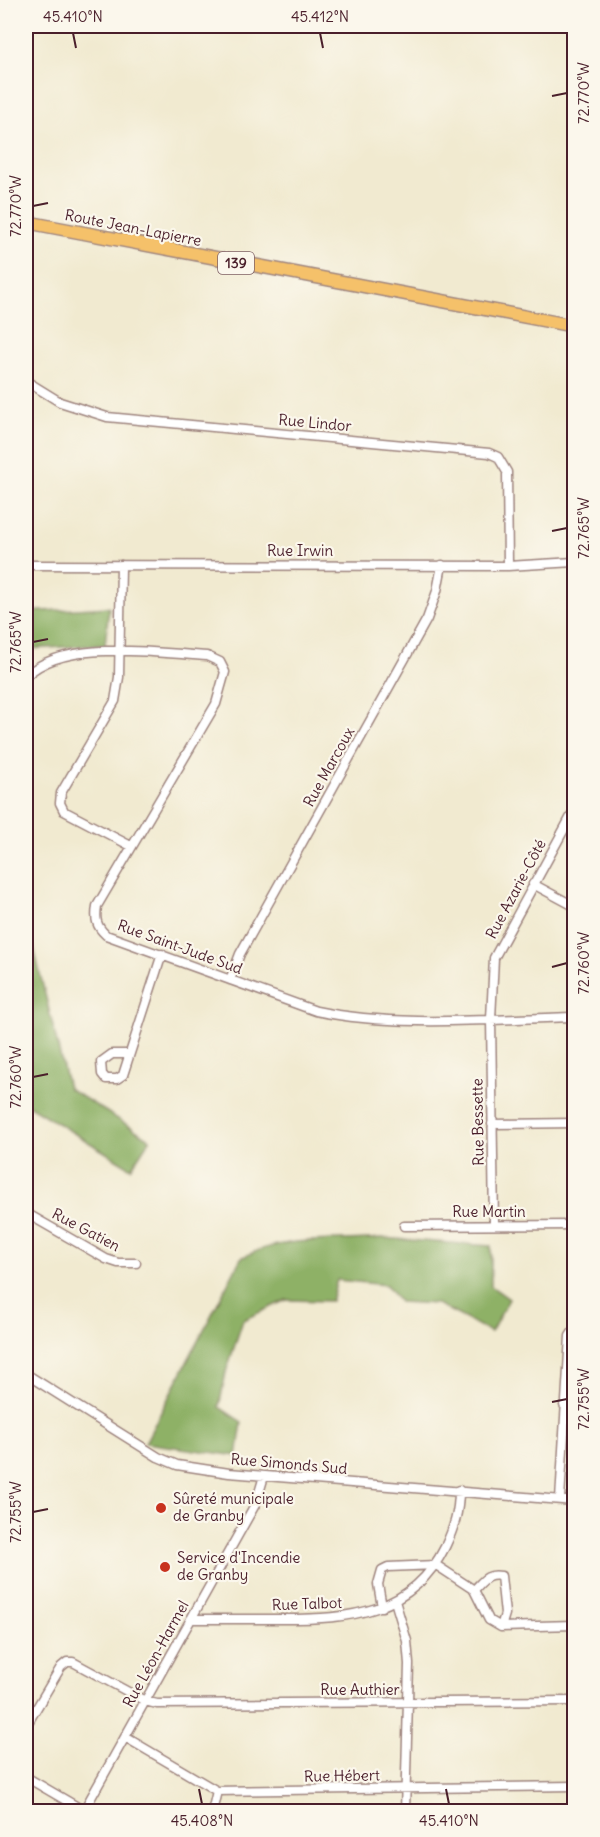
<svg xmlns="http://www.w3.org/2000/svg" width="600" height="1837" font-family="Delius,sans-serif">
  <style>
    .forest { fill: #8eb166; stroke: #6c6848; stroke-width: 1.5 }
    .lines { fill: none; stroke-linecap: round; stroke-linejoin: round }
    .minor-casing { stroke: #9e847e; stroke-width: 11 }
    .highway-casing { stroke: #9e847e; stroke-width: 15 }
    .minor { stroke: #fff; stroke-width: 8 }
    .highway { stroke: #f5c16b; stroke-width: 12 }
    .ticks { fill: none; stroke: #4a1f2b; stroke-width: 2 }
    .poi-dot { fill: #c8321e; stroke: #fbf7ec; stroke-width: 2 }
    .labels { text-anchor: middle; stroke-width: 4.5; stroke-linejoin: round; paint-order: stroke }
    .shield { fill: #fbf7ec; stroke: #7f6065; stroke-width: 1.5 }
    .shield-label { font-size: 14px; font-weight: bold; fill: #4a1f2b }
    .street-label { font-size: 15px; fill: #4a1f2b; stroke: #fbf7ec }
    .poi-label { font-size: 15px; fill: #4a1f2b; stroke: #fbf7ec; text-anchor: start }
    .neatline { fill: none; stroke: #4a1f2b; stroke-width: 2 }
    .ticks-label { font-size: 15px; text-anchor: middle; fill: #4a1f2b }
  </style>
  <rect width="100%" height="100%" fill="#fbf7ec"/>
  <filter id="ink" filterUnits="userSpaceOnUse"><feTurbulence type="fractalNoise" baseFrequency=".0167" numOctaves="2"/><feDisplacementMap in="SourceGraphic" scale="12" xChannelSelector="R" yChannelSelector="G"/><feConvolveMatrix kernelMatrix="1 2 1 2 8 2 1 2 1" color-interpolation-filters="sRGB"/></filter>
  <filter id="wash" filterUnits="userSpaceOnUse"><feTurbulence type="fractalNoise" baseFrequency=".008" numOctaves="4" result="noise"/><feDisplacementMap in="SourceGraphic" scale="24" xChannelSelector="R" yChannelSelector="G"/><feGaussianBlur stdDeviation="1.35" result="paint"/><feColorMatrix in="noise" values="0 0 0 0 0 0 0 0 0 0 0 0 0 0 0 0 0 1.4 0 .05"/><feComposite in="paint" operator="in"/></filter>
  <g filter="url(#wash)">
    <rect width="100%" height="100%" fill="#f1ead0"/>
    <path class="forest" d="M109 607 105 645 26 649V612Z
      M26 916 68 1088 150 1139 131 1168 26 1104Z
      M381 1238 491 1246V1286L509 1299 491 1332 437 1304 399 1302 386 1285 337 1280 331 1301 286 1300 243 1320 226 1372 219 1407 242 1422 237 1456 145 1443 241 1258C286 1234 332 1243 381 1238Z"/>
  </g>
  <g filter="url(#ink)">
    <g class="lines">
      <defs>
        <path id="minor" d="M26 381 60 402 107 417 489 453 498 457 507 472 508 566
          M26 565 508 566 574 562
          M121 565 119 677 115 701 61 793 60 803 64 811 131 846
          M26 676C65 638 156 653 207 656L220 662 225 672 216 704 97 906C95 919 96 926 106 935L316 1011C398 1028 491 1019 574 1017
          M533 884 574 906
          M230 980 240 954 427 619 437 591 442 565
          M129 1054H112L101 1062 102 1074 106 1079H117L123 1075 162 954
          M492 1124 574 1123
          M26 1136V1135
          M26 1213 106 1259 118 1263H136
          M494 1225 491 1019 494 958 574 811
          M404 1226 574 1225
          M26 1374 158 1457 177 1465 229 1473 574 1501
          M564 1405H574
          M560 1499 570 1336 574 1330
          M474 1590C483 1581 487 1573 501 1576L505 1614 501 1627
          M395 1601 407 1641 409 1664 405 1812
          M382 1607 378 1584 382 1570 388 1567 436 1565 474 1590 489 1620 501 1627 574 1625
          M191 1619C222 1619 253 1619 283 1619 349 1619 412 1614 445 1547 454 1528 459 1512 459 1490
          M26 1726 61 1667 67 1662H73L145 1701 157 1704 574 1701
          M125 1737 217 1791 574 1786
          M26 1777 86 1812
          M83 1812 256 1503 264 1476
          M212 1812 217 1791"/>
        <path id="highway" d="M26 222 574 326"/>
      </defs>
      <use href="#minor" class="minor-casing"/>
      <use href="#highway" class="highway-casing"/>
      <use href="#minor" class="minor"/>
      <use href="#highway" class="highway"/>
    </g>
  </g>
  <path class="ticks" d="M73 33 76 48M320 33 323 48M552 96 567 93M33 206 48 203M552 531 567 528M33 642 48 639M552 967 567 963M33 1077 48 1074M552 1402 567 1399M33 1512 48 1509M199 1789 202 1804M446 1789 449 1804"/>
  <g class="poi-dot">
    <circle cx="161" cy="1508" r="6"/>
    <circle cx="165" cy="1567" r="6"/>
  </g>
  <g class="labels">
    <rect class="shield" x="218" y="252" width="36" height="22" rx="4.5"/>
    <g class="shield-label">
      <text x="236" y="268">139</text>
    </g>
    <g class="street-label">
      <text transform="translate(133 228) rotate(11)" y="5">Route Jean-Lapierre</text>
      <text transform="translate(315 423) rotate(5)" y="5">Rue Lindor</text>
      <text x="300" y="556">Rue Irwin</text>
      <text transform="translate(329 767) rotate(-61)" y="5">Rue Marcoux</text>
      <text transform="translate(516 889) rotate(-62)" y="5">Rue Azarie-Côté</text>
      <text transform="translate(180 947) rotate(20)" y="5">Rue Saint-Jude Sud</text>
      <text transform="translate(478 1122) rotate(-91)" y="5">Rue Bessette</text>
      <text x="489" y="1217">Rue Martin</text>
      <text transform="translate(86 1230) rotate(28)" y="5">Rue Gatien</text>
      <text transform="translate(289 1464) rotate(5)" y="5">Rue Simonds Sud</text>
      <text transform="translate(307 1604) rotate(-2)" y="5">Rue Talbot</text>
      <text transform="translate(156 1654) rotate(-61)" y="5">Rue Léon-Harmel</text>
      <text x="360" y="1695">Rue Authier</text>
      <text transform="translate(342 1776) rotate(-1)" y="5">Rue Hébert</text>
    </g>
    <g class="poi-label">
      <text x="173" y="1504">Sûreté municipale<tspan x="173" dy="17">de Granby</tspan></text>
      <text x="177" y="1563">Service d'Incendie<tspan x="177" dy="17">de Granby</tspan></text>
    </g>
  </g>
  <rect width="600" height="1837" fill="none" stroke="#fbf7ec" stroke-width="66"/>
  <rect x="33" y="33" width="534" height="1771" class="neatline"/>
  <g class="ticks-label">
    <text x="73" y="22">45.410°N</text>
    <text x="320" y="22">45.412°N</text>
    <text transform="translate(584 93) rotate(-90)" y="5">72.770°W</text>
    <text transform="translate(16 206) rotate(-90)" y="5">72.770°W</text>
    <text transform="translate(584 528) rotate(-90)" y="5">72.765°W</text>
    <text transform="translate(16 642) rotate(-90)" y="5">72.765°W</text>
    <text transform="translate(584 963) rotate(-90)" y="5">72.760°W</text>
    <text transform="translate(16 1077) rotate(-90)" y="5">72.760°W</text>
    <text transform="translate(584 1399) rotate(-90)" y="5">72.755°W</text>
    <text transform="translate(16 1512) rotate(-90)" y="5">72.755°W</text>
    <text x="202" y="1826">45.408°N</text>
    <text x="449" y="1826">45.410°N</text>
  </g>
</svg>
